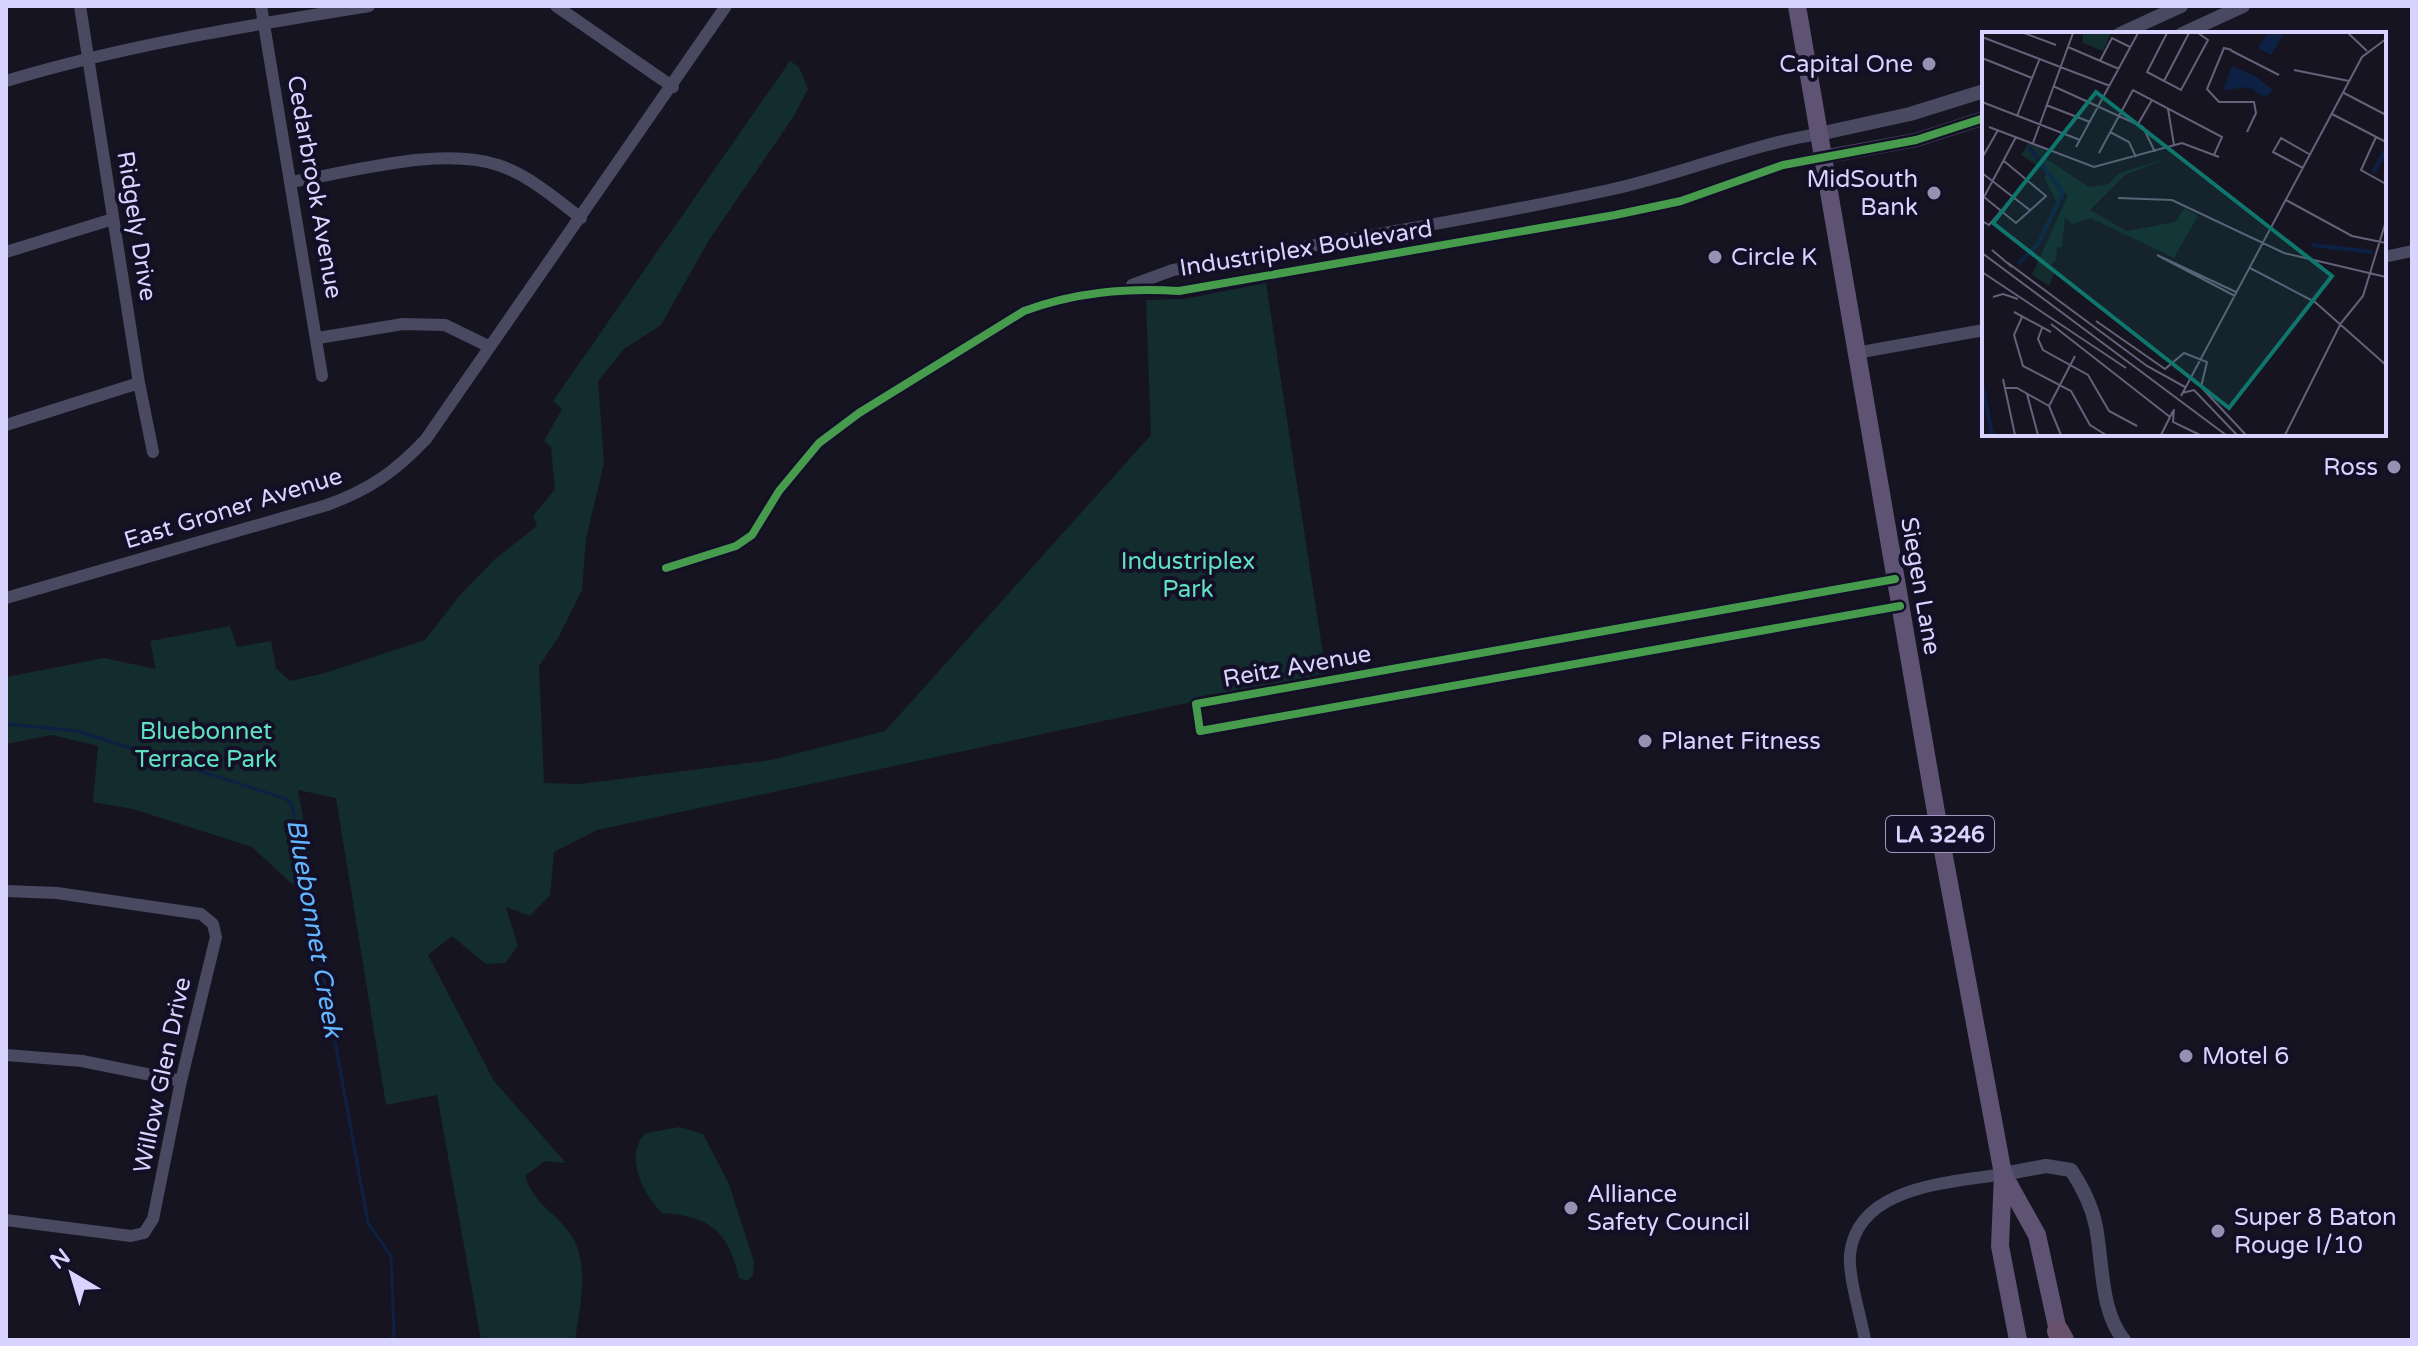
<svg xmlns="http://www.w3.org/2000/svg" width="2418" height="1346" font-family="'Varela Round',sans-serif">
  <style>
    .green { fill: #132c2d }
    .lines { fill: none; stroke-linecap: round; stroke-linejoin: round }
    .stream { stroke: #0d2144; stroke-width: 3 }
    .minor { stroke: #4a4962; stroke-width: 12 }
    .tertiary { stroke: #4a4962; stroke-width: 14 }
    .primary { stroke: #5e5373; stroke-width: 18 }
    .motorway { stroke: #67516a; stroke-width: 22 }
    .cycleway-casing { stroke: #130f26; stroke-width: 13 }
    .cycleway { stroke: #469c4c; stroke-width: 8 }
    .poi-dot { fill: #9591b1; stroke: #130f26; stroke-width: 3 }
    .labels { text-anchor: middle; stroke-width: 8; stroke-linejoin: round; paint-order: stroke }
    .shield { fill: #130f26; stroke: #9e99be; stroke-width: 2 }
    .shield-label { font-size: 22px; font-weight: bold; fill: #d9d4ff }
    .poi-label { font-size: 24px; fill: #d9d4ff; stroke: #130f26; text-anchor: start }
    .street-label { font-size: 24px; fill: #d9d4ff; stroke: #130f26 }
    .park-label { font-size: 24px; fill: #5fe0c0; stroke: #130f26 }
    .water-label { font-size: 26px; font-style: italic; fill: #62b6ff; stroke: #130f26 }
    .inset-river { fill: none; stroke: #0d2144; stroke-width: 4 }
    .inset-road { fill: none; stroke: #64617a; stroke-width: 2 }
    .view { fill: #0f766e; fill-opacity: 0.15; stroke: #0f766e; stroke-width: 4 }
    .inset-edge { fill: none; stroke: #d9d4ff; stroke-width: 4 }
  </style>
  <rect width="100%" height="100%" fill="#161421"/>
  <path class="green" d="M790 61 799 67 808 89 794 116 709 240 661 325 624 349 598 381 604 463 586 539 582 590 558 638 539 666 544 783 580 784 771 760 885 731 1151 435 1146 300 1184 299 1266 283 1326 673 597 830 554 852 550 895 530 916 506 907 518 946 505 963 486 964 452 936 428 955 494 1081 566 1163 545 1161 525 1176C535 1206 555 1211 571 1235 590 1264 580 1308 575 1340H481L437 1095 386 1105 336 798 298 790 319 909 252 847 133 809 93 802 98 746 52 735 6 744V677L104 658 156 669 150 641 230 626 237 647 271 641 276 668 290 681 325 673 425 640 460 595 495 559 537 526 533 516 555 489 551 447 544 441 562 409 553 401Z
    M680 1127 703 1134 729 1184 754 1262 753 1275 747 1281 739 1278C728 1231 710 1216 662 1213 643 1195 623 1154 646 1133Z"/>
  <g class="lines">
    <path class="stream" d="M6 724 78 731 286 799 292 805 368 1223 391 1256 394 1332 391 1340"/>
    <path class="minor" d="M80 6 139 383 153 452
      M261 6 322 376
      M556 6 673 87
      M6 81C125 45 246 26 369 6
      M291 182C352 172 439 146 498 165 529 175 556 199 581 218
      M6 252 113 219
      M2384 257 2412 251
      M1132 285 1173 270C1318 244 1464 221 1609 190 1680 175 1747 145 1819 134
      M318 338 403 324 445 325 488 346
      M1856 353 1984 330
      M6 425 139 383
      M666 568 736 546 752 535 779 491 819 443 859 413 1024 311C1076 292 1125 288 1179 291L1615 215 1681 201 1783 165 1823 157
      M1895 579 1196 704 1200 731 1900 606
      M6 598 327 505C369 490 396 471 426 439L726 6
      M6 891 57 893 201 914 213 924 216 937 181 1081 153 1219 144 1233 131 1236 6 1220
      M6 1055 82 1061 181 1081
      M1865 1340C1861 1317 1848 1276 1850 1254 1858 1185 1951 1183 2003 1174"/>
    <path class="tertiary" d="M2120 34 2181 6
      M2182 34 2243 6
      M1819 134 1910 114 1984 91
      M1823 157 1916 140 1984 118
      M2003 1174 2046 1166 2071 1170C2083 1188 2092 1206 2096 1227 2103 1263 2100 1311 2124 1340"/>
    <path class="primary" d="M1797 6 1938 824 2003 1174 2000 1246 2018 1340
      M2003 1174 2037 1235 2060 1340"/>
    <path class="motorway" d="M2058 1331 2063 1340"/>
    <defs>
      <path id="cycleway" d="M666 568 736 546 752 535 779 491 819 443 859 413 1024 311C1076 292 1125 288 1179 291L1615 215 1681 201 1783 165 1916 140 1984 118
        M1895 579 1196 704 1200 731 1900 606"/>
    </defs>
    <use href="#cycleway" class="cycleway-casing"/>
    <use href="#cycleway" class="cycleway"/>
  </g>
  <g class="poi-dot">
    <circle cx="1929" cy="64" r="8"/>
    <circle cx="1934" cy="193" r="8"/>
    <circle cx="1715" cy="257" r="8"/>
    <circle cx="2394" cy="467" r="8"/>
    <circle cx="1645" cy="741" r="8"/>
    <circle cx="2186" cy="1056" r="8"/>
    <circle cx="1571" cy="1208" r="8"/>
    <circle cx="2218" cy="1231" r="8"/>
  </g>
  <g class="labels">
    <rect class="shield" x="1886" y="816" width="108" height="36" rx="6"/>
    <g class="shield-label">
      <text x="1940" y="842">LA 3246</text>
    </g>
    <g class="poi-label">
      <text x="1913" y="72" text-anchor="end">Capital One</text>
      <text x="1918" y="187" text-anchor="end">MidSouth<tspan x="1918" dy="28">Bank</tspan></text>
      <text x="1731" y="265">Circle K</text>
      <text x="2378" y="475" text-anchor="end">Ross</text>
      <text x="1661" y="749">Planet Fitness</text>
      <text x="2202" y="1064">Motel 6</text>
      <text x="1587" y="1202">Alliance<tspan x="1587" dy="28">Safety Council</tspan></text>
      <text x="2234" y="1225">Super 8 Baton<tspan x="2234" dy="28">Rouge I/10</tspan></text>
    </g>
    <g class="street-label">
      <text transform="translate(315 187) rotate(80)" y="8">Cedarbrook Avenue</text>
      <text transform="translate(137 226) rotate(81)" y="8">Ridgely Drive</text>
      <text transform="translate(1306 248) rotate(-9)" y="8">Industriplex Boulevard</text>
      <text transform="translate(233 508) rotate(-17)" y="8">East Groner Avenue</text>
      <text transform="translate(1921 586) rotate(80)" y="8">Siegen Lane</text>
      <text transform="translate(1297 666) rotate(-10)" y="8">Reitz Avenue</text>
      <text transform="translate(162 1075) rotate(-78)" y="8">Willow Glen Drive</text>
    </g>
    <g class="park-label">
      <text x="1188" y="569">Industriplex<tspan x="1188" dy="28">Park</tspan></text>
      <text x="206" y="739">Bluebonnet<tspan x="206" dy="28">Terrace Park</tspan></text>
    </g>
    <g class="water-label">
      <text transform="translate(315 928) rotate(80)" y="9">Bluebonnet Creek</text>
    </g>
  </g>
  <g transform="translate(1982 32)">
    <rect width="404" height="404" fill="#161421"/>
    <path d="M101 1H129L121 19 101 11ZM47 110 65 117 62 125 107 155 126 152 137 141 186 126 143 143 108 178 145 199 193 190 203 176 216 184 192 226 109 186 90 192 83 186 80 216 75 215 74 228 66 236 72 242 67 254 50 243 86 163 82 160 76 173 62 145 66 140 39 123Z" fill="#132c2d"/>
    <path d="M286 1H302L289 23 276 16ZM250 34 273 44 291 58 282 66 268 55 241 58Z" fill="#0d2144"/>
    <path class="inset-river" d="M391 141 404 117M330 213 390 220M36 232 56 212 81 161 47 115M0 351 10 403"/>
    <path class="inset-road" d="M42 1 74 13M185 1 165 40 199 58 226 8 216 1M366 1 385 19M0 5 128 54M86 15 137 37M248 18 297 43M250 18 242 16 225 57 237 70H272L274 81 265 100M0 26 50 46M118 29 130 6 148 15M312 38 367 49M182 49 207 1M71 54 161 95 173 120M362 61 404 83M0 70 98 108M64 73 108 90M186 77 192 113M350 82 404 110M35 84 58 26M156 92 170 68M7 95 112 135 200 111 237 125M128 100 147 110 154 125M394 105 379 138 404 152M51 111 91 1M94 115 156 1M117 121 151 58 240 105 232 123M0 126 16 98M22 129 64 164 34 191 2 165 34 105M321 136 291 120 299 106 327 122M0 141 49 179M136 166 190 168 302 221 404 245M304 168 370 204 404 211M0 189 7 193 20 178M10 218 30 235M0 221 244 403M26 231 165 334 203 355M268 236 333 270 404 333M0 240 144 336M253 264 175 223 254 260M11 265 21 262 36 267M32 280 69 300M40 285 32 303 41 334 89 359 108 393 124 403M114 289 183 337 202 321 225 330 219 355 264 403M69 292 188 385M60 296 56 307 61 318 106 343 127 379 155 394M21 347 33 403M22 356H35L67 374M200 361 212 358 255 403M45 362 56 403M199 364 380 25 404 7M192 377 191 390 218 403M79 403 67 374 93 324M179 403 191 379M303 403 359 291 381 264 404 189"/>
    <path class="view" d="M114 60 350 244 247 376 11 191Z"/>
    <rect width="404" height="404" class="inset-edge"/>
  </g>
  <rect width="2418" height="1346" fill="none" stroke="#d9d4ff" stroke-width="16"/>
  <g transform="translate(72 1274) rotate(322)" stroke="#130f26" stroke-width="6" paint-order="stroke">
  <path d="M0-6L14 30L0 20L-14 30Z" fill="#d9d4ff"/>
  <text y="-12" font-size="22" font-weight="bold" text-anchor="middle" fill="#d9d4ff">N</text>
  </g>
</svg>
